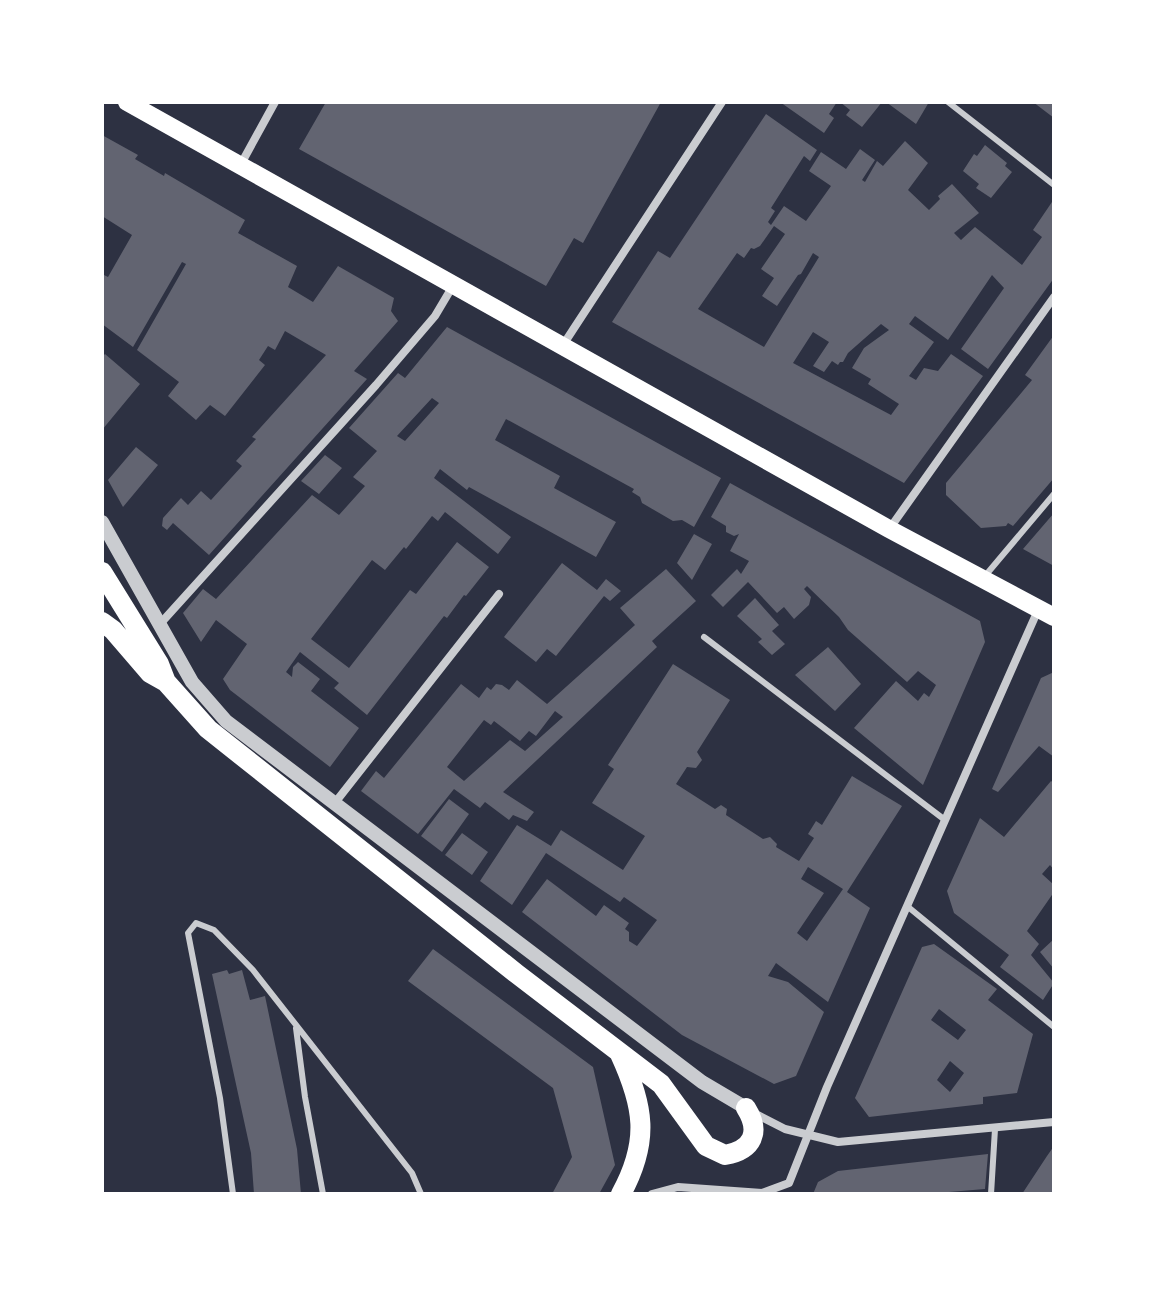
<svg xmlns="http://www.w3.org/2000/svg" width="1156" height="1296" font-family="Inter,sans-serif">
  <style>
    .building { fill: #626471; fill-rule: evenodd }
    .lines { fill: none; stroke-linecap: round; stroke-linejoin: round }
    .service { stroke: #caccd0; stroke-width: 6 }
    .minor { stroke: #caccd0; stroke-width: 8 }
    .tertiary { stroke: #caccd0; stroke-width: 14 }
    .primary { stroke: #fff; stroke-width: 18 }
    .trunk { stroke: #fff; stroke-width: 20 }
  </style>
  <rect width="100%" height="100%" fill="#2d3142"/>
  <path class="building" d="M326 102H661L583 243 574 238 546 286 299 149Z
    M780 102H837L829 114 834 118 824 133Z
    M840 102H882L862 127 846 115 850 110Z
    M886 102H929L916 124Z
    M1033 102H1054V118Z
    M766 114 817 150 810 161 804 156 771 208 775 211 768 222 771 225 784 206 806 221 831 186 809 171 821 152 846 169 860 149 875 160 862 180 865 182 877 161 883 166 905 141 928 163 908 190 929 210 940 199 938 196 952 184 979 213 954 233 961 240 975 227 1022 265 1042 237 1033 230 1054 199V278L988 369 961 349 1004 288 992 275 948 340 915 316 909 324 934 342 909 376 916 380 924 368 938 371 951 354 983 376 904 483 612 322 658 251 670 258ZM774 226 785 234 761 269 774 278 762 296 777 306 798 275 801 274 813 253 819 257 764 347 698 309 737 253 744 258 751 248 754 249 760 246ZM881 324 889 330 864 348 852 368 871 379 868 384 899 404 891 415 793 363 813 332 829 342 813 366 824 372 832 361 838 365 840 362H843L848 353Z
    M102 135 138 155 135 159 164 176 165 173 245 220 238 233 297 266 288 287 313 302 338 266 394 298 391 311 398 321 354 371 367 379 209 555 173 523 167 530 162 526 163 518 181 498 188 505 201 491 211 500 242 466 236 461 256 439 252 437 326 355 285 331 275 350 268 346 259 360 265 365 225 416 210 405 196 420 168 396 179 382 137 350 186 264 182 262 133 347 102 324V274L108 277 132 235 102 216Z
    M985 145 1007 163 1005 166 1012 172 991 198 976 188 979 184 963 171 974 154 977 156Z
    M447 327 721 478 694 527 682 520 673 521 642 503 640 497 632 492 634 489 506 419 495 440 560 476 554 488 616 522 596 557 469 487 467 490 440 469 434 478 511 537 498 554 445 512 438 521 432 516 406 549 404 547 385 570 372 560 311 639 349 668 410 590 416 594 457 542 489 567 466 596 464 595 447 618 444 616 367 715 334 688 339 683 300 652 286 672 292 677 293 667 298 662 320 679 311 691 359 728 330 767 230 690 223 679 247 644 216 620 201 642 183 613 203 589 216 599 312 495 339 515 365 486 353 477 377 451 349 428 398 373 405 378ZM432 398 439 403 405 441 397 436Z
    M1054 335V478L1013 526 1008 523 1006 526 981 528 946 495V483L1032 380 1025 375Z
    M105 354 140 384 102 430V357Z
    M136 447 158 465 123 507 108 480Z
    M325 455 342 468 319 494 301 481Z
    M730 483 980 621 985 642 923 785 854 728 896 681 918 701 924 693 929 697 936 685 918 671 907 682 848 630 839 617 807 586 804 589 811 597 809 605 794 619 784 607 777 613 748 582 723 607 711 595 737 569 741 574 749 561 730 551 739 534 734 536 726 532V526L711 517Z
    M1054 513V566L1023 549Z
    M694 534 712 544 692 580 677 563Z
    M562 563 597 590 606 579 621 591 610 601 604 596 556 656 547 649 536 662 504 637Z
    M666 569 696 601 652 641 657 647 503 792 534 812 527 821 513 815 509 820 485 802 480 808 454 789 418 834 361 791 376 771 384 778 461 684 479 698 487 687 491 690 496 684 502 685 509 690 517 680 547 704 635 625 620 608ZM555 711 563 717 525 751 510 740 464 781 447 767 484 720 491 725 494 721 520 741 529 731 536 736Z
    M755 598 779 625 772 631 785 644 772 655 758 642 762 639 737 616Z
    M828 647 861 684 835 711 795 675Z
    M673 664 730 700 697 752 702 760 696 768 687 767 676 784 715 809 721 805 727 809 726 815 763 839 770 837 777 844 776 847 799 861 814 838 808 834 816 821 822 825 852 776 902 806 847 892 870 908 828 1002 776 963 768 976 788 982 824 1012 796 1076 774 1084 682 1035 522 912 547 879 596 916 604 905 629 923 625 929 629 932V941L637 946 657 920 624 897 620 902 546 853 512 905 480 881 517 825 551 846 561 830 623 870 645 836 592 803 614 769 608 765ZM808 867 843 889 807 941 797 933 824 893 801 879Z
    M1054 672V757L1039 746 998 792 992 789 1041 678Z
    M1051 781 1054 783V870L1050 865 1042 874 1054 885V892L1027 931 1039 944 1031 955 1054 983 1043 1000 1000 967 1009 955 954 913 947 891 980 818 1004 837Z
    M449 799 469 814 442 852 421 836Z
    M462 833 488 852 472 875 445 855Z
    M1054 939V969L1040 952Z
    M934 944 997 989 988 1000 1033 1034 1017 1093 983 1097V1104L869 1117 855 1098 922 947ZM939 1009 966 1030 958 1040 931 1020ZM950 1061 964 1073 950 1092 937 1080Z
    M433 949 593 1067 615 1165 599 1194H552L572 1157 553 1088 408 981Z
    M227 970 229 974 242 970 250 1000 265 996 297 1149 301 1194H254L251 1153 212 974Z
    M1054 1146V1194H1022L1047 1156Z
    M988 1154 985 1189 925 1194H813L818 1182 838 1171Z"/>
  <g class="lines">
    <path class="service" d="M948 102 1054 185
      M985 576 1054 494
      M704 637 945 820
      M907 906 1054 1027
      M296 1028 305 1097 323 1194
      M233 1194 220 1098 188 933 196 923 214 930 253 970 412 1173 421 1194
      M991 1194 995 1129"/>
    <path class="minor" d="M241 164 275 102
      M563 345 722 102
      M890 528 1054 297
      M160 624 376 385 435 316 454 284
      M334 804 499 594
      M754 1113 785 1129 838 1142 1054 1122
      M652 1194 678 1187 762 1193 789 1183 827 1087 1038 610"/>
    <path class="tertiary" d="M102 522 192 682 226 721 702 1082 746 1108"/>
    <path class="primary" d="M127 102 889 529 1054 617"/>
    <path class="trunk" d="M102 572 159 664 166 682
      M102 622 113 630 150 673 166 682 208 729 517 974 661 1084 706 1146 725 1155C753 1150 761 1132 746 1108
      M620 1054C644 1106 650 1141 621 1194"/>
  </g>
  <rect width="1156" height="1296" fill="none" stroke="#ffffff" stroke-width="208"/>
</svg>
